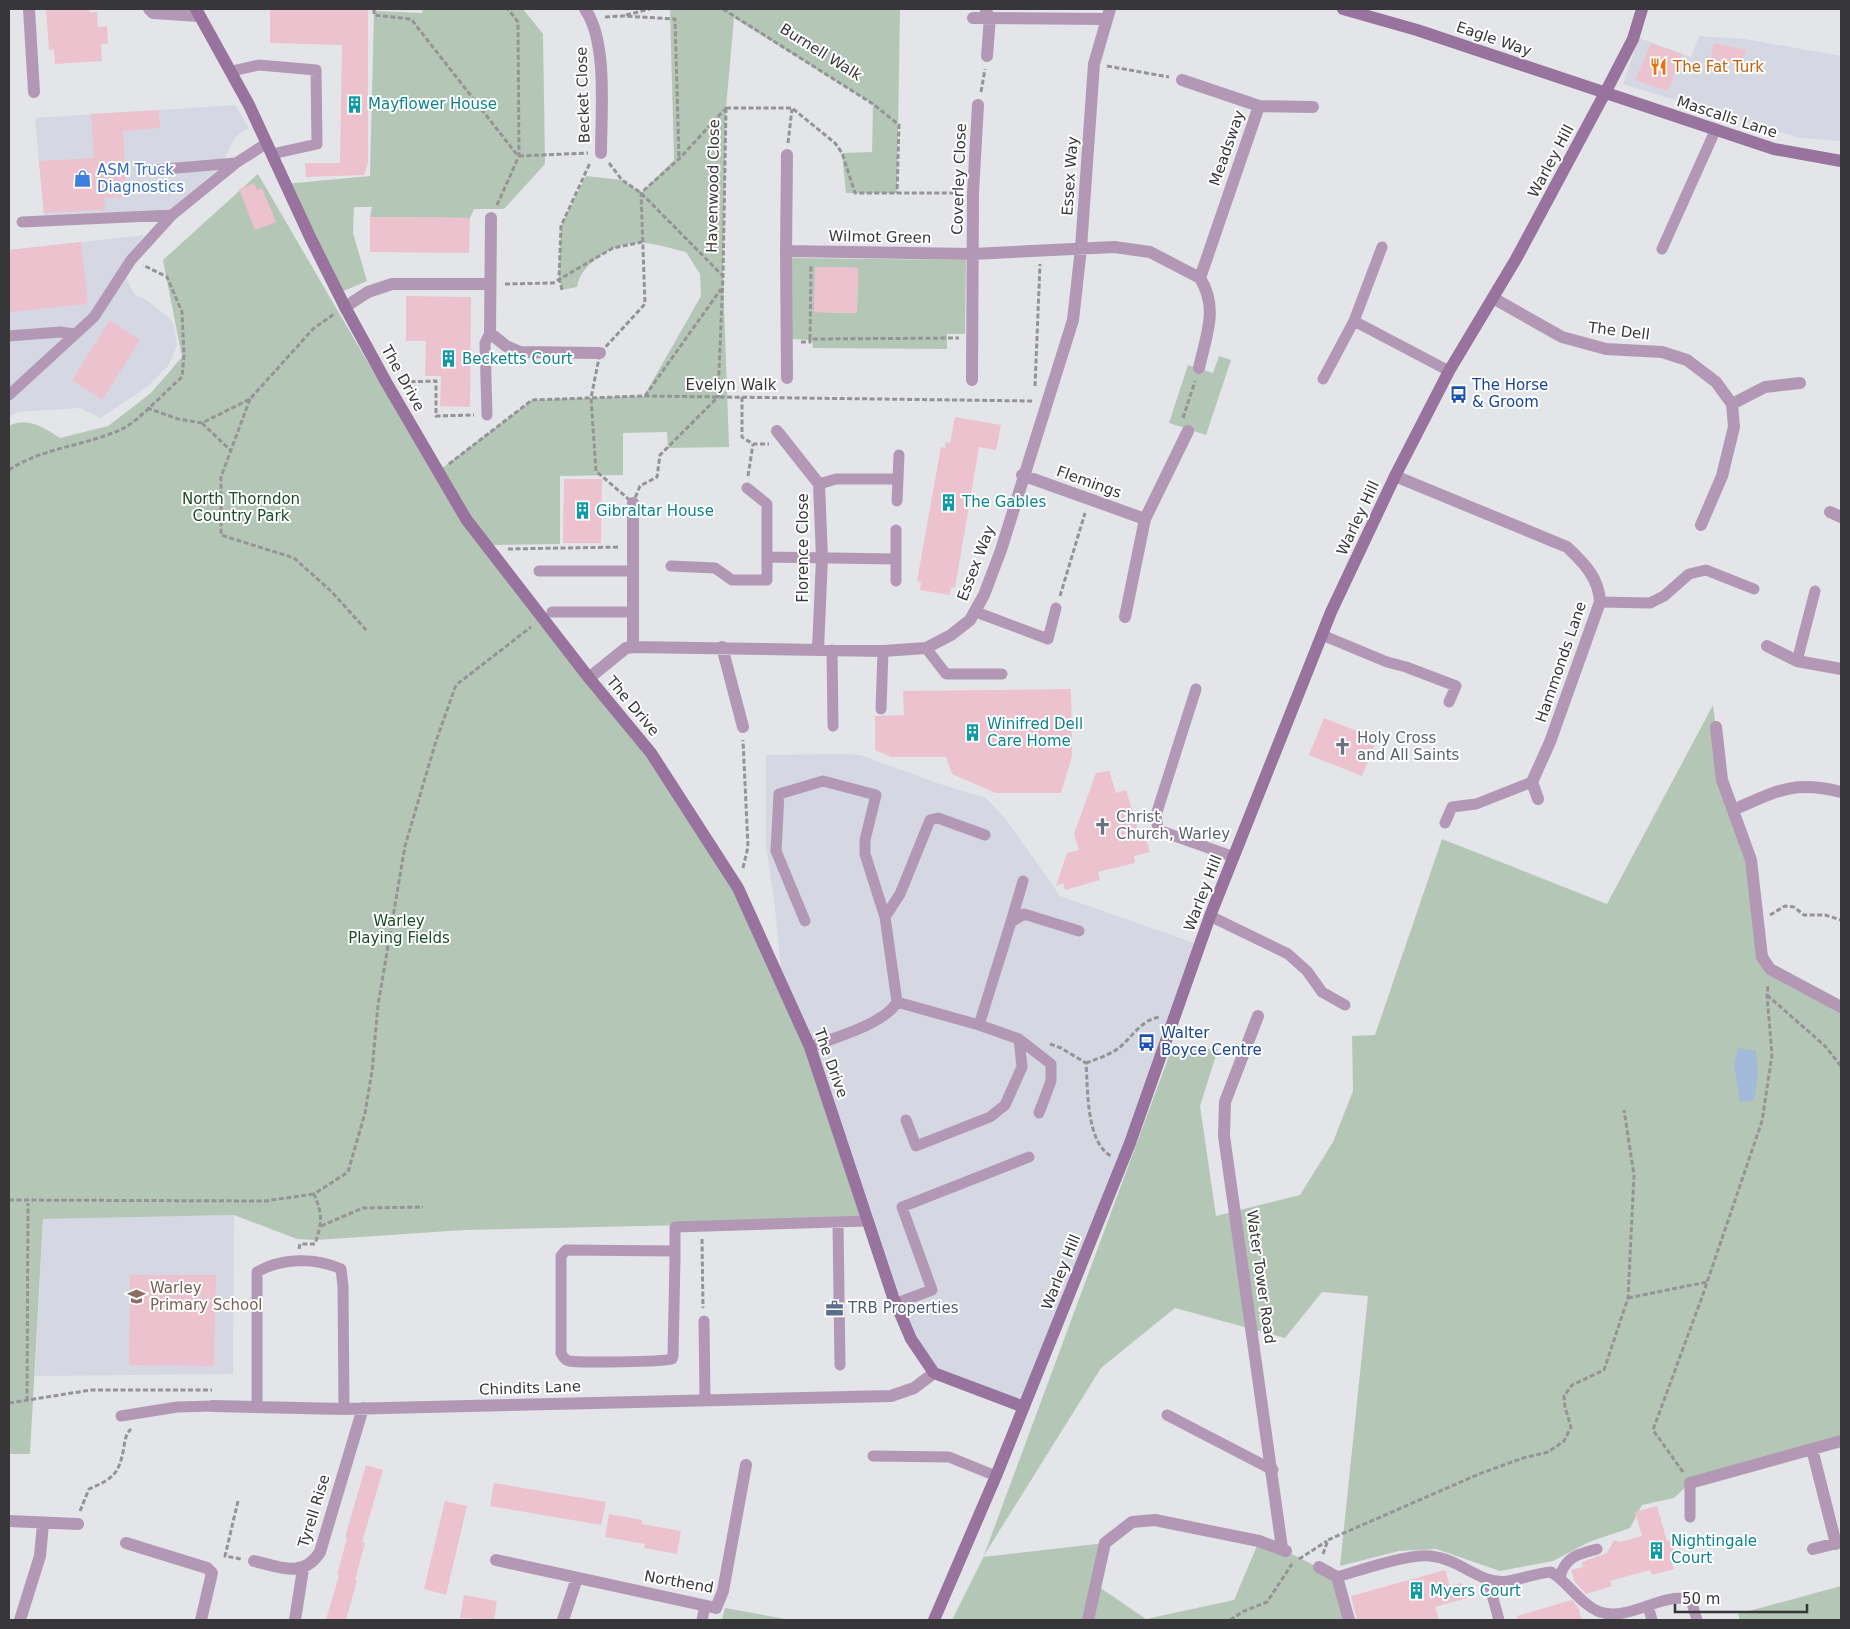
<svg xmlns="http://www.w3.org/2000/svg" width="1850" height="1629" font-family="'DejaVu Sans',sans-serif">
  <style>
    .built { fill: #d5d8e2 }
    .green { fill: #b4c7b6; fill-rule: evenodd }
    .water { fill: #a2b9d8 }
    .building { fill: #ecc2cf }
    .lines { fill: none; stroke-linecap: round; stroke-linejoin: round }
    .path { stroke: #949497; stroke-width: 3; stroke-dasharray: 5 2.5; stroke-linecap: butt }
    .lane { stroke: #b298b5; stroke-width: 11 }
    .street { stroke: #b298b5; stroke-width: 12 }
    .secondary { stroke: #98739d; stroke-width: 12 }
    .labels { text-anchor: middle; stroke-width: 4; stroke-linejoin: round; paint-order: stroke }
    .street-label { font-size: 15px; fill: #373739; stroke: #fff }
    .food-label { font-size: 15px; fill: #c56008; stroke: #fff; text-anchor: start }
    .culture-label { font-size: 15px; fill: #0d838f; stroke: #fff; text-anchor: start }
    .shop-label { font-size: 15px; fill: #366cbe; stroke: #fff; text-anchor: start }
    .transit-label { font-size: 15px; fill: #164399; stroke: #fff; text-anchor: start }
    .park-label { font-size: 15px; fill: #1b4b25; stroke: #fff }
    .worship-label { font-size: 15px; fill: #5b616d; stroke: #fff; text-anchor: start }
    .education-label { font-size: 15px; fill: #785e54; stroke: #fff; text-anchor: start }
    .service-label { font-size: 15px; fill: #4e5e75; stroke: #fff; text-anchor: start }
  </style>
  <rect width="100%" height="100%" fill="#e4e5e8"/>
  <path class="built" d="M1699 36 1745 39 1841 56V141L1800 138 1623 84 1639 38 1691 57Z
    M235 105 249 128 236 136 220 167 173 209 44 217 35 118Z
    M144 235 122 268 134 294 145 299 167 316 174 325 177 346 168 366 148 386 101 418 80 408 18 412 9 417V250Z
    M847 754 860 755 940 784 986 798 1005 818 1060 896 1200 945 1024 1407 934 1373 911 1339 783 989 774 899 766 845V755Z
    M234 1215 233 1374 35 1376 43 1219Z"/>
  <path class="green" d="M423 9H523L543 34 545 164 504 209H474L470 218 370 217 372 207H354L353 233 367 281 339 293 285 184 370 176 374 11 422 13Z
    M670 9H900L897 193H846L842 153 872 152 873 104 734 18 726 108 723 275 729 447 668 448 667 432 623 433V475L560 476V544L486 545 651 753 738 888 810 1047 868 1221 464 1230 316 1240 297 1239 234 1215 43 1219 30 1454H9V426C27 416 45 428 60 438L108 426 151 393 182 357 163 260 258 174 461 522 437 472 532 400 644 396 701 296 700 274 686 252C672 249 658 244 644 243 619 240 580 262 577 287L562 290 559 278 561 226 586 176 622 180 641 193 674 160Z
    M790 258 966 260 965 334H947V349L813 348 812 340 792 339ZM816 267 858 268 857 313 815 312Z
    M1219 356 1231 360 1206 435 1169 423 1188 365 1213 373Z
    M1713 705 1722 780 1751 860 1762 957 1841 1007V1441L1690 1483 1674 1498 1642 1505 1630 1528 1589 1542 1553 1561 1500 1571 1436 1549 1399 1551 1340 1566 1368 1296 1322 1292 1285 1338 1175 1308 1101 1368 983 1557 1105 1543 1096 1585 1146 1619 1234 1600 1259 1541 1286 1551 1337 1577 1349 1620H952L983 1558 1172 1048 1218 1049 1200 1106 1216 1216 1300 1195 1333 1142 1353 1091 1352 1036 1375 1035 1442 839 1607 904Z
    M1841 1586V1620H1740L1738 1614Z
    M725 1608 791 1620H722Z"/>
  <path class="water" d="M1738 1048 1756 1051 1758 1074 1754 1100 1740 1102 1734 1065Z"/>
  <path class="building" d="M46 9H89V12H97L98 27 107 26 108 44H101L102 61 55 64 54 49 49 50Z
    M270 9H368V162L364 175 306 177 305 163H340L342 45 270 43Z
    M1651 43 1682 54 1668 91 1635 80Z
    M1714 43 1746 50 1742 67 1710 59Z
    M159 110 160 128 123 131 127 197 104 198 105 210 44 213 39 161 94 158 91 114Z
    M254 183 257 190 262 188 276 222 255 230 239 189Z
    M370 217 470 218 469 253 370 252Z
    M81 242 88 304 9 312V250Z
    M815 267 858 268 857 313 814 312Z
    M406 296 471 297 470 407 440 406 441 376H425L426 341H406Z
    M110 320 140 340 102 400 72 380Z
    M955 417 1001 425 996 450 979 447 955 588 951 587 950 595 920 590 921 582 917 581 941 447 945 448 946 442 950 443Z
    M564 479H602L601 543H563Z
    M1071 689 1072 756 1061 793H996L952 774 946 757H891L875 750V716L904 715 903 691Z
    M1324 718 1377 739 1362 776 1309 755Z
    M1109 771 1116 793 1126 790 1140 836 1145 835 1150 852 1134 856 1135 863 1098 872 1100 880 1065 890 1063 883 1056 886 1067 853 1079 850 1074 834 1096 773Z
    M130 1275H216L214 1366 129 1365Z
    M366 1465 383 1470 362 1542 365 1543 355 1580 357 1581 346 1620H326L339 1575H337L347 1538 345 1537Z
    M494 1483 606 1502 601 1525 490 1506Z
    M445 1501 467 1506 446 1595 424 1589Z
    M1657 1506 1667 1541 1671 1540 1677 1562 1672 1564 1674 1569 1652 1575 1650 1570 1610 1581 1612 1586 1586 1594 1575 1582 1571 1570 1583 1567 1582 1562 1607 1553 1614 1540 1620 1542 1642 1536 1635 1512Z
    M609 1514 642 1520V1524L681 1531 677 1554 644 1548 645 1544 605 1537Z
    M1445 1570 1450 1586 1462 1583 1467 1598 1435 1607 1439 1620H1357L1351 1596Z
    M464 1595 497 1601 494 1620 460 1618Z
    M1572 1600 1578 1607 1582 1620H1517V1616Z"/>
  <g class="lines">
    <path class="path" d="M374 9V15L411 19 518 156
      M723 9 873 104 899 125 897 193
      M626 15 650 9
      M605 17 623 16 675 19 679 158
      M1107 66 1169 77
      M981 92 985 69
      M726 108 723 275 718 397 660 455 657 477 640 486 633 503 596 471 591 398 600 353 645 304 641 193 679 159Z
      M726 108H792L835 143 842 153 855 193H959
      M788 143 792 109
      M519 156 588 153
      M609 163 622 180 641 193 723 276
      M497 205 519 156 518 22 508 9
      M505 284 553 283 613 248 642 242
      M562 290 559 278 561 226 590 163
      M810 339 811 264
      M801 342H810V339L959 338
      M403 382 436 381V416L474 415
      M1035 386 1040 264
      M645 396 721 289
      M742 397V437L753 444H769
      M250 399 221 477V535L294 558 331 591 368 632
      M147 408 178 419 202 423 250 399 313 329 334 314
      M1183 418 1195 381
      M202 423 230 450
      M449 464 532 400 644 396 1033 401
      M9 470C43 447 87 446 124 428 137 422 169 388 182 377L184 355 182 312 167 277 143 265
      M748 476 753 444
      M508 549 620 547
      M1060 596 1085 513
      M743 868 748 847 743 740
      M1770 915 1785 906 1794 907 1804 915H1825L1841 920
      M1767 995 1825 1046 1841 1066
      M1050 1044 1061 1048 1086 1063C1088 1090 1086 1142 1111 1156
      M1086 1063C1097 1059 1109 1055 1119 1048 1132 1037 1142 1019 1160 1017
      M9 1200 265 1201 314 1194
      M321 1226 363 1208 423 1207
      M702 1239 703 1308
      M299 1249 300 1244H315C322 1222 323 1215 314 1194L348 1172 365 1113 372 1071 378 1005 405 846 436 741 456 685 531 627
      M1628 1298 1707 1282
      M27 1401 28 1203
      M9 1403 91 1390H212
      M1683 1472 1653 1430 1702 1297 1762 1121 1772 1055 1767 995 1768 985
      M238 1501 225 1556 241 1559
      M80 1511 89 1489C114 1478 119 1474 124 1447 125 1439 126 1434 131 1429
      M1323 1554 1328 1540 1479 1474 1523 1458 1548 1452 1564 1441 1571 1427 1565 1407 1564 1396 1572 1385 1604 1370 1628 1298 1634 1175 1624 1110
      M1299 1559 1327 1541
      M1230 1620 1244 1611 1267 1602 1292 1564"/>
    <path class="lane" d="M985 9 990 17
      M232 71 259 65 316 70 317 144 272 154
      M153 170 236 163
      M22 222 172 215
      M1382 247 1354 321 1449 371
      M1662 249 1715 131
      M9 336 60 332 75 334
      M1323 379 1354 321
      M9 395 94 317 131 260 172 215 236 163 267 143
      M487 415 485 343 490 333
      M898 479 899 455
      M819 484 836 479H898L897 501
      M747 488 767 504V557
      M896 530V559
      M671 566 715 568 732 580H767V557L896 559V581
      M539 571H633
      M1600 602 1650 603 1664 596 1689 574 1706 570 1754 589
      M552 612H633
      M976 612 1048 639 1056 608
      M1322 635 1387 662 1406 667 1456 686 1449 702
      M926 648 946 674H1002
      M832 650 833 726
      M1797 661 1815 591
      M1196 689 1156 815 1158 830 1234 857
      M881 709 883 651
      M1445 823 1452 807 1476 804 1532 782
      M1210 916 1288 954 1307 971 1322 992 1345 1005
      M885 917 900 894 930 820 938 818 985 835
      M805 921 776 851 779 794 823 781 876 795 865 840V854L885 917 897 1002
      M1011 922 1023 881
      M979 1025 1011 922 1024 914 1079 931
      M1019 1039 1051 1064V1081L1039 1113
      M810 1047C833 1038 885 1024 897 1002L979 1025 1019 1039 1022 1067 1005 1105 990 1117 916 1146 906 1120
      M838 1222 840 1365
      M675 1251 566 1250 561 1256V1353C563 1357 565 1360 569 1361 581 1363 661 1362 672 1359L673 1356 675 1258V1227L868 1221
      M897 1303 932 1290 902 1207 1029 1157
      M704 1321 705 1399
      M257 1406V1272C281 1258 315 1257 341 1269L343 1286 344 1409
      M1167 1415 1273 1470
      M121 1416 177 1407 213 1406
      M873 1456 949 1457 996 1476
      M1690 1517V1483
      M1337 1577C1361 1570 1407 1554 1430 1556 1452 1558 1468 1572 1487 1579 1508 1587 1530 1573 1551 1572 1568 1582 1581 1605 1600 1612 1630 1622 1662 1591 1691 1600L1697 1620
      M1560 1577C1565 1557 1578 1554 1597 1549
      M1488 1580 1499 1620
      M1648 1606 1652 1620
      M702 1620 705 1606"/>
    <path class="street" d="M29 9 34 92
      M149 9 153 13 199 16
      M585 9C608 42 601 112 601 153
      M973 18 1106 19
      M987 56 990 17
      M1259 106 1313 107
      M787 155 786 251 973 254 1114 247 1150 252 1200 278 1259 106 1182 80
      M491 218 490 333 506 346 520 352 600 353
      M786 251 787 378
      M1493 298 1562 337 1606 349 1662 352 1687 360 1716 382 1732 404 1734 427 1722 476 1701 525
      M345 307 368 292 392 284H489
      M1199 368C1206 335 1219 309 1200 278
      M972 380 973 193 978 105
      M1732 404 1765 387 1800 383
      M777 431 819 484 822 558 818 649
      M1022 475 1145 519
      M1395 476 1567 547C1584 563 1599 578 1600 602L1550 742 1532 782 1538 799
      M633 503V647
      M1830 512 1841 517
      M1125 617 1145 519 1188 431
      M1767 646 1797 661 1841 669
      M722 647 743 727
      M589 678 626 648 633 647 883 651 926 648 951 635 970 620 984 595 1001 550 1073 320 1081 248 1094 64 1110 9
      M1716 727 1722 780 1751 860 1762 957 1770 969 1841 1007
      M1733 810C1777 791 1793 780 1841 792
      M1258 1016 1225 1102 1224 1136 1282 1548
      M213 1406 344 1409 891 1396 914 1388 934 1373
      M1812 1449 1836 1544
      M1690 1483 1841 1441
      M9 1521 78 1524
      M126 1543 207 1568 212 1573 201 1620
      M1813 1549 1841 1542
      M496 1560 716 1608 723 1591 746 1465
      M254 1561C280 1567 303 1579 320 1552L363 1408
      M1319 1567 1337 1577 1349 1620
      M20 1620 40 1556 43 1524
      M295 1620 303 1569
      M563 1620 577 1578
      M1088 1620 1105 1543 1132 1522 1155 1520 1259 1541 1286 1551"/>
    <path class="secondary" d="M196 9 249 105 310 237 345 307 386 382 466 519 589 678 651 753 738 888 810 1047 893 1297 911 1339 934 1373 1024 1407
      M1343 9 1417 30 1774 149 1841 161
      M934 1620 996 1476 1130 1143 1210 916 1331 612 1395 476 1449 371 1516 259 1605 93 1633 39 1642 9"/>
  </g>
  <defs>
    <symbol id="restaurant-bare" viewBox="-9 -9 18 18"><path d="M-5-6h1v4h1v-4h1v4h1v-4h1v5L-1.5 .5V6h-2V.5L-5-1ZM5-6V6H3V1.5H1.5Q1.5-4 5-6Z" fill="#e8710a" stroke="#fff" stroke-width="2.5" paint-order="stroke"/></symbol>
    <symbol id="building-bare" viewBox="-9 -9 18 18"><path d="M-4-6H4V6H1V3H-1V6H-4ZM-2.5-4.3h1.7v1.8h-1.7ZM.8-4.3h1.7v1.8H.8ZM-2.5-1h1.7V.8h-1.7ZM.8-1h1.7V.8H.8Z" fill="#0f9aa8" stroke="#fff" stroke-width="2.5" paint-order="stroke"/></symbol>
    <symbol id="shop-bare" viewBox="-9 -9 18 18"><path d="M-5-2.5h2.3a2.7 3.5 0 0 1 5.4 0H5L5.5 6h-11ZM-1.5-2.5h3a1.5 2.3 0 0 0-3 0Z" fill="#3f7fe0" stroke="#fff" stroke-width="2.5" paint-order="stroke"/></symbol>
    <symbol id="bus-bare" viewBox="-9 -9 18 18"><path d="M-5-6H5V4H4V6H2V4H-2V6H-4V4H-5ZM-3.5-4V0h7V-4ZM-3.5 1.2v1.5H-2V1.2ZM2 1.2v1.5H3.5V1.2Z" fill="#1a4fb4" stroke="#fff" stroke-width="2.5" paint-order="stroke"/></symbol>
    <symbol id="church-bare" viewBox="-9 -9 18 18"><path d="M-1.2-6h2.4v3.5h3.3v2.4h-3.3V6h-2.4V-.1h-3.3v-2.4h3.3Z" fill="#6b7280" stroke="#fff" stroke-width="2.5" paint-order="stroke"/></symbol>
    <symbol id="school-bare" viewBox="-9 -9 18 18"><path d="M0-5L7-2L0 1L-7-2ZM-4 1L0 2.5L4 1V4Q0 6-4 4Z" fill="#8d6e63" stroke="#fff" stroke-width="2.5" paint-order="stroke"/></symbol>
    <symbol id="office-bare" viewBox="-9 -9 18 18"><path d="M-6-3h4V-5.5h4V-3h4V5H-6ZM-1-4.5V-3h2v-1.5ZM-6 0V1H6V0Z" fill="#5c6f8a" stroke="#fff" stroke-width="2.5" paint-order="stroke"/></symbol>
  </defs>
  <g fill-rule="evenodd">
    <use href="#restaurant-bare" x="1646" y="54" width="25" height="25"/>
    <use href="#building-bare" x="342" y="92" width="25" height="25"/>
    <use href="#shop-bare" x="70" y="166" width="25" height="25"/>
    <use href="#building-bare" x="436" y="346" width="25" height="25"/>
    <use href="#bus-bare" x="1446" y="382" width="25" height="25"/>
    <use href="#building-bare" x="936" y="490" width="25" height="25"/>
    <use href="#building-bare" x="570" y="498" width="25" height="25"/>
    <use href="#building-bare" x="960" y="720" width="25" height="25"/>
    <use href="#church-bare" x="1330" y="734" width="25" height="25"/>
    <use href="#church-bare" x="1090" y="814" width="25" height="25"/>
    <use href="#bus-bare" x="1134" y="1030" width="25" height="25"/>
    <use href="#school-bare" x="124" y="1284" width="25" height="25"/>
    <use href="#office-bare" x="822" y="1296" width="25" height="25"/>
    <use href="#building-bare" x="1644" y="1538" width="25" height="25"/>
    <use href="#building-bare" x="1404" y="1578" width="25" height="25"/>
  </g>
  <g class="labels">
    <g class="street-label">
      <text transform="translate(1494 39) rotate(19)" y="5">Eagle Way</text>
      <text transform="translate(821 52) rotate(32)" y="5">Burnell Walk</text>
      <text transform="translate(583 95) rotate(-92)" y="5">Becket Close</text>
      <text transform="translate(1727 117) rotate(18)" y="5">Mascalls Lane</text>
      <text transform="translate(1227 148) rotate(-71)" y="5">Meadsway</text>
      <text transform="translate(1551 161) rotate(-62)" y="5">Warley Hill</text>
      <text transform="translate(1070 176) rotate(-86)" y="5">Essex Way</text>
      <text transform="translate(959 179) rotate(-88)" y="5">Coverley Close</text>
      <text transform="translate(713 186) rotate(-89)" y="5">Havenwood Close</text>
      <text transform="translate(880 237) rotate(1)" y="5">Wilmot Green</text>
      <text transform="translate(1619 331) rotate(7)" y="5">The Dell</text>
      <text transform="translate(403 378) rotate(61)" y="5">The Drive</text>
      <text x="731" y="390">Evelyn Walk</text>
      <text transform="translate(1089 482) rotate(20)" y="5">Flemings</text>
      <text transform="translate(1358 518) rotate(-65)" y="5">Warley Hill</text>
      <text transform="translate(803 548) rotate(-90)" y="5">Florence Close</text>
      <text transform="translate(976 563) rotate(-69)" y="5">Essex Way</text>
      <text transform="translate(1561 662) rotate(-71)" y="5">Hammonds Lane</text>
      <text transform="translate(633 706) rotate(50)" y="5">The Drive</text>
      <text transform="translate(1203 893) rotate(-69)" y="5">Warley Hill</text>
      <text transform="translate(831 1063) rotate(70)" y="5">The Drive</text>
      <text transform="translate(1061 1272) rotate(-68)" y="5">Warley Hill</text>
      <text transform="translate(1261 1277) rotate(82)" y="5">Water Tower Road</text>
      <text transform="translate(530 1388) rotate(-2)" y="5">Chindits Lane</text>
      <text transform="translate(314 1511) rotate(-73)" y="5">Tyrell Rise</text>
      <text transform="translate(679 1582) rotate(10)" y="5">Northend</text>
    </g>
    <g class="food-label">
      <text x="1673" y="72">The Fat Turk</text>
    </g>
    <g class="culture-label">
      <text x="368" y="109">Mayflower House</text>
      <text x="462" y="364">Becketts Court</text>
      <text x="962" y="507">The Gables</text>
      <text x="596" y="516">Gibraltar House</text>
      <text x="987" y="729">Winifred Dell<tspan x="987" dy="17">Care Home</tspan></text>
      <text x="1671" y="1546">Nightingale<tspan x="1671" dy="17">Court</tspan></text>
      <text x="1430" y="1596">Myers Court</text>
    </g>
    <g class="shop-label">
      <text x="97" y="175">ASM Truck<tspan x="97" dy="17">Diagnostics</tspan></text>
    </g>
    <g class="transit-label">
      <text x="1472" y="390">The Horse<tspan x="1472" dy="17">&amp; Groom</tspan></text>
      <text x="1161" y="1038">Walter<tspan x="1161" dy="17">Boyce Centre</tspan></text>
    </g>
    <g class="park-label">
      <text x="241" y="504">North Thorndon<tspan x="241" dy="17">Country Park</tspan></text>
      <text x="399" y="926">Warley<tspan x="399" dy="17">Playing Fields</tspan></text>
    </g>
    <g class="worship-label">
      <text x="1357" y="743">Holy Cross<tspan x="1357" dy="17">and All Saints</tspan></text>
      <text x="1116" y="822">Christ<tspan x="1116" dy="17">Church, Warley</tspan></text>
    </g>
    <g class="education-label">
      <text x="150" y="1293">Warley<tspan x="150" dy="17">Primary School</tspan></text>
    </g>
    <g class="service-label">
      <text x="848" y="1313">TRB Properties</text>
    </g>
  </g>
  <rect width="1850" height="1629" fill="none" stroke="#373739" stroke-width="20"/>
  <path d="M1675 1604v8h132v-8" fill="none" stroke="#373739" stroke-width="2.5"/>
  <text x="1682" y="1604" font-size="15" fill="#373739" stroke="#ffffff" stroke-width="4" paint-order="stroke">50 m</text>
</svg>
